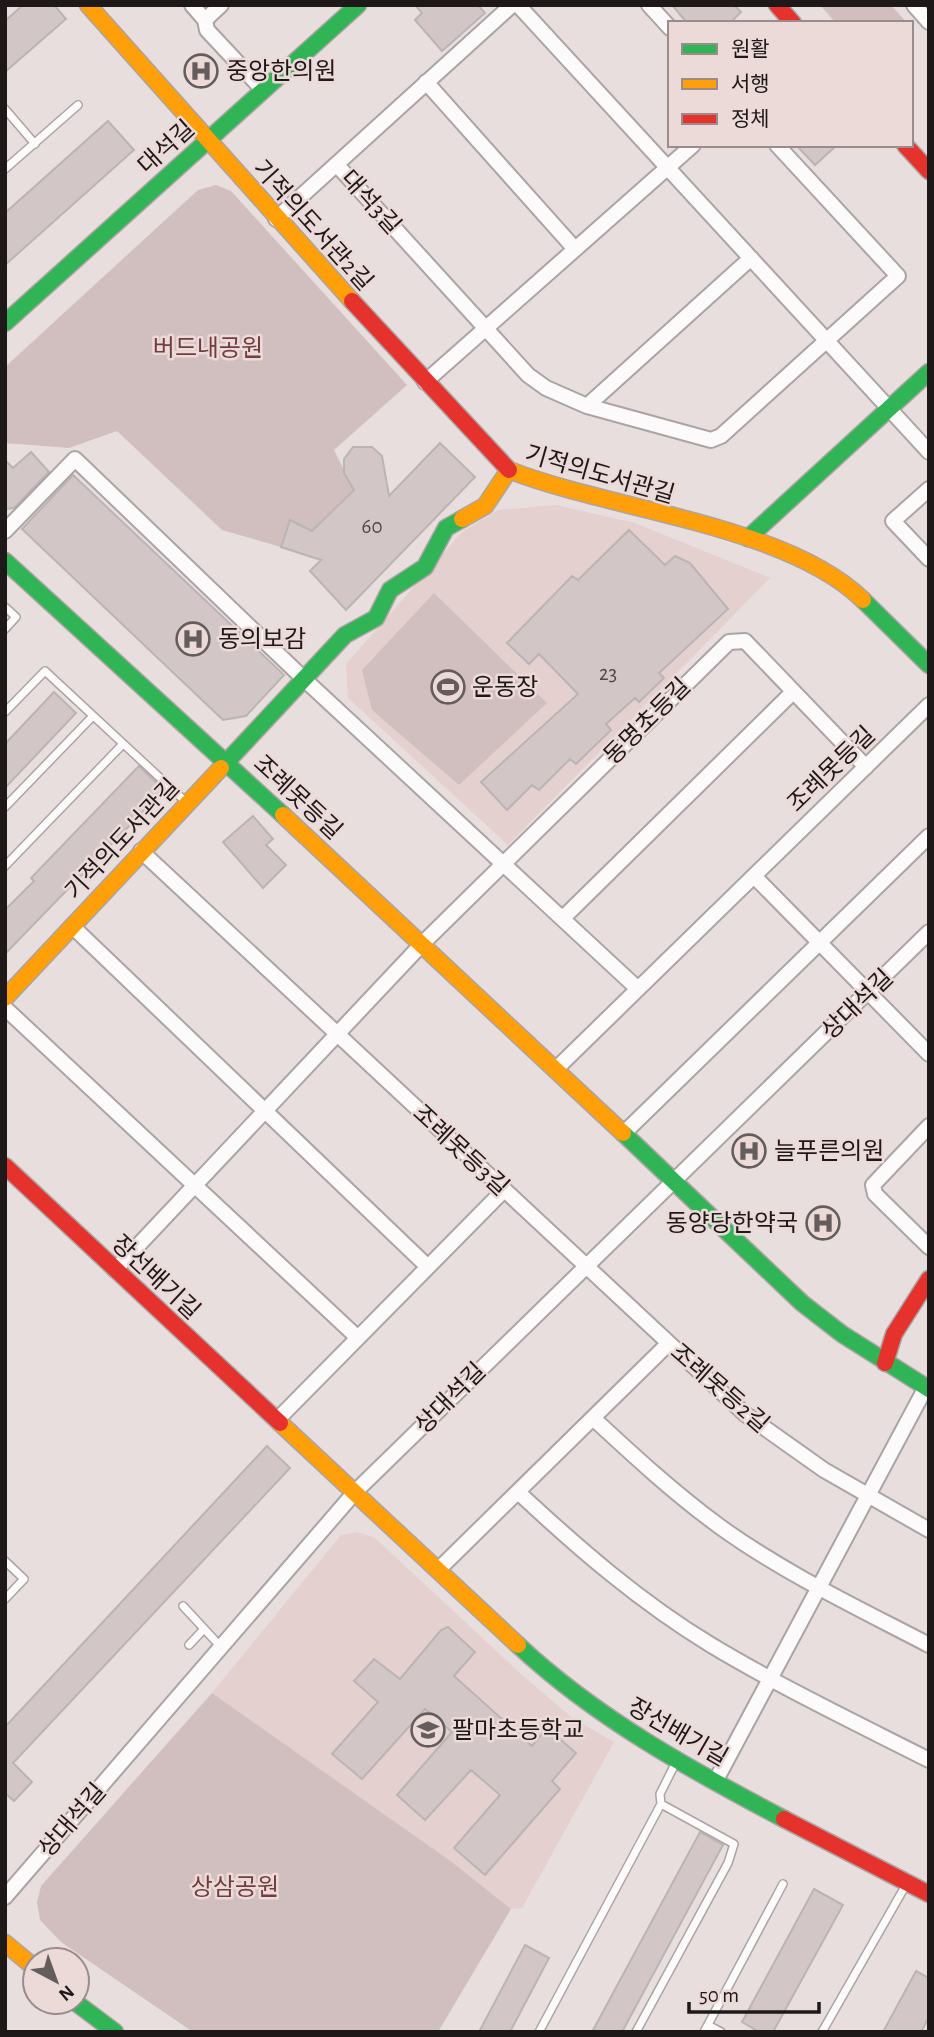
<svg xmlns="http://www.w3.org/2000/svg" width="934" height="2037" font-family="'Alegreya Sans','Noto Sans KR',sans-serif">
  <style>
    .built { fill: #e3d0cf }
    .green { fill: #d1bfbf }
    .building { fill: #d2c6c6; stroke: #bbb4b4; stroke-width: 2 }
    .lines { fill: none; stroke-linecap: round; stroke-linejoin: round }
    .lane-casing { stroke: #aca4a4; stroke-width: 10 }
    .street-casing { stroke: #aca4a4; stroke-width: 18 }
    .fast-casing { stroke: #aca4a4; stroke-width: 19 }
    .slow-casing { stroke: #aca4a4; stroke-width: 19 }
    .jam-casing { stroke: #aca4a4; stroke-width: 19 }
    .lane { stroke: #fcfafa; stroke-width: 7 }
    .street { stroke: #fcfafa; stroke-width: 14 }
    .fast { stroke: #30b455; stroke-width: 16 }
    .slow { stroke: #ff9f0a; stroke-width: 16 }
    .jam { stroke: #e5322d; stroke-width: 16 }
    .labels { text-anchor: middle; stroke-width: 5; stroke-linejoin: round; paint-order: stroke }
    .number-label { font-size: 21px; fill: #4e4646 }
    .poi-label { font-size: 24px; fill: #1e1818; stroke: #ecdad9; text-anchor: start }
    .street-label { font-size: 24px; fill: #1e1818; stroke: #ecdad9 }
    .park-label { font-size: 24px; fill: #723d3e; stroke: #ecdad9 }
  </style>
  <rect width="100%" height="100%" fill="#e8dedd"/>
  <path class="built" d="M556 505 635 523 770 578 508 845 348 698 346 664 462 532 498 510Z
    M357 1532 375 1538 521 1674 571 1717 614 1742 522 1908 511 1909 452 1862 212 1693 341 1535Z"/>
  <path class="green" d="M820 5H891L907 23H836Z
    M216 185 231 191 407 385 334 450 354 490 312 531 290 521 281 547 222 530 117 431 69 448 5 443V367L198 190Z
    M434 593 547 703 459 785 372 710 362 670Z
    M212 1693 452 1862 511 1909 438 2032H193L61 1942 40 1920 37 1902 41 1886Z"/>
  <path class="building" d="M23 5H54L66 19 5 72V21Z
    M415 5H478L485 13 442 51 415 20 422 13Z
    M672 5H734L741 12 730 23H687Z
    M108 121 134 150 5 265V213Z
    M796 145H837L815 165Z
    M440 443 475 477 346 610 310 571 321 560 281 547 290 520 312 531 354 490 344 473V459L353 447H372L382 456 389 496Z
    M31 452 49 472 14 508 5 509V460L13 468Z
    M73 475 284 675 246 716 223 720 22 529Z
    M629 530 665 565 675 556 690 563 728 609 659 673 664 678 639 702 635 698 606 724 611 730 576 764 570 759 539 790 532 785 507 810 481 782 578 694 539 654 529 664 507 643 572 576 578 580Z
    M54 692 76 713 5 788V744Z
    M139 766 164 790 5 954V910L34 881 31 878Z
    M253 816 273 839 266 845 286 865 263 888 223 842Z
    M267 1446 290 1468 13 1763 32 1782 14 1801 5 1793V1727Z
    M448 1627 475 1652 454 1676 532 1746 547 1728 576 1753 552 1781 560 1789 485 1875 454 1848 500 1795 471 1770 425 1820 397 1795 452 1732 425 1709 362 1779 332 1754 378 1702 354 1681 374 1659 400 1679 441 1630Z
    M700 1832 723 1845 622 2032H592Z
    M814 1889 843 1905 773 2032H759L742 2022Z
    M525 1945 549 1958 510 2032H479Z
    M916 1971 929 1978V2017L921 2032H883Z"/>
  <g class="lines">
    <defs>
      <path id="lane" d="M5 109 35 144
        M5 169 78 105
        M5 607 16 617 5 629
        M5 712 45 671 186 802
        M5 807 93 716
        M5 866 123 744
        M5 1561 24 1579 5 1599
        M183 1606 221 1647
        M189 1645 204 1629
        M708 2025 721 2032
        M539 2032 661 1804
        M636 2032 728 1863 734 1844 661 1804 660 1794 677 1760
        M704 2032 783 1884
        M822 2032 907 1883"/>
      <path id="street" d="M192 5 205 20 221 5
        M518 5 929 452
        M649 5 670 28
        M914 5 929 22
        M205 20 207 30 263 90
        M426 82 575 249
        M337 165 528 375 546 388 587 406 711 440 721 436 898 276 777 145
        M276 219 512 5
        M425 382 693 145
        M587 406 751 258
        M929 489 893 521 929 559
        M5 531 75 459 304 679 638 989
        M141 851 745 1414 824 1470 929 1530
        M754 876 929 1054
        M563 918 793 692
        M72 926 428 1267
        M5 1008 358 1338
        M555 1070 929 705
        M929 1126 873 1185 875 1194 929 1247
        M623 1134 929 836
        M115 1270 423 943 729 642 745 641 866 767
        M593 1418C634 1456 674 1493 719 1526 784 1573 858 1608 929 1645
        M278 1419 504 1190
        M518 1492C578 1548 640 1602 711 1645 781 1687 856 1723 929 1760
        M439 1569 668 1344
        M716 1780 926 1387
        M5 1897 355 1492 929 932"/>
      <path id="fast" d="M5 323 358 5
        M748 538 929 372
        M5 561 283 815
        M863 600 929 665
        M221 768 345 635 376 618 390 590 425 567 446 528 462 519
        M623 1133 802 1303 842 1334 929 1389
        M518 1645C596 1718 691 1770 784 1819
        M75 2002 115 2032"/>
      <path id="slow" d="M88 5 352 301
        M462 519 485 506 509 470C610 510 787 525 863 600
        M283 815 623 1133
        M5 998 221 768
        M280 1423 518 1645
        M5 1943 35 1968"/>
      <path id="jam" d="M777 5 793 23
        M905 145 929 171
        M352 301 509 470
        M5 1166 280 1423
        M885 1363 894 1334 929 1279
        M784 1819 929 1894"/>
    </defs>
    <use href="#lane" class="lane-casing"/>
    <use href="#street" class="street-casing"/>
    <use href="#fast" class="fast-casing"/>
    <use href="#slow" class="slow-casing"/>
    <use href="#jam" class="jam-casing"/>
    <use href="#lane" class="lane"/>
    <use href="#street" class="street"/>
    <use href="#fast" class="fast"/>
    <use href="#slow" class="slow"/>
    <use href="#jam" class="jam"/>
  </g>
  <defs>
    <symbol id="hospital-ring" viewBox="-11 -11 22 22"><circle r="9.5" fill="#ecdad9" stroke="#655d5d" stroke-width="1.5"/><path d="M-5-5h3v3.5h4V-5h3V5h-3V1.5h-4V5h-3Z" fill="#655d5d"/></symbol>
    <symbol id="stadium-ring" viewBox="-11 -11 22 22"><circle r="9.5" fill="#ecdad9" stroke="#655d5d" stroke-width="1.5"/><path d="M0-5a6.5 5 0 1 0 0 10a6.5 5 0 1 0 0-10ZM-3.5-1.8h7v3.6h-7Z" fill="#655d5d"/></symbol>
    <symbol id="school-ring" viewBox="-11 -11 22 22"><circle r="9.5" fill="#ecdad9" stroke="#655d5d" stroke-width="1.5"/><path d="M0-5L7-2L0 1L-7-2ZM-4 1L0 2.5L4 1V4Q0 6-4 4Z" fill="#655d5d"/></symbol>
  </defs>
  <g fill-rule="evenodd">
    <use href="#hospital-ring" x="182" y="52" width="38" height="38"/>
    <use href="#hospital-ring" x="174" y="620" width="38" height="38"/>
    <use href="#stadium-ring" x="429" y="668" width="38" height="38"/>
    <use href="#hospital-ring" x="730" y="1132" width="38" height="38"/>
    <use href="#hospital-ring" x="804" y="1204" width="38" height="38"/>
    <use href="#school-ring" x="409" y="1711" width="38" height="38"/>
  </g>
  <g class="labels">
    <g class="number-label">
      <text x="372" y="533">60</text>
      <text x="608" y="680">23</text>
    </g>
    <g class="poi-label">
      <text x="226" y="79">중앙한의원</text>
      <text x="218" y="647">동의보감</text>
      <text x="472" y="695">운동장</text>
      <text x="774" y="1159">늘푸른의원</text>
      <text x="798" y="1231" text-anchor="end">동양당한약국</text>
      <text x="452" y="1738">팔마초등학교</text>
    </g>
    <g class="street-label">
      <text transform="translate(166 147) rotate(-42)" y="8">대석길</text>
      <text transform="translate(371 202) rotate(48)" y="8">대석3길</text>
      <text transform="translate(313 225) rotate(48)" y="8">기적의도서관2길</text>
      <text transform="translate(600 474) rotate(16)" y="8">기적의도서관길</text>
      <text transform="translate(647 721) rotate(-45)" y="8">동명초등길</text>
      <text transform="translate(831 769) rotate(-44)" y="8">조례못등길</text>
      <text transform="translate(298 797) rotate(43)" y="8">조례못등길</text>
      <text transform="translate(122 839) rotate(-47)" y="8">기적의도서관길</text>
      <text transform="translate(857 1004) rotate(-44)" y="8">상대석길</text>
      <text transform="translate(461 1150) rotate(43)" y="8">조례못등3길</text>
      <text transform="translate(156 1277) rotate(43)" y="8">장선배기길</text>
      <text transform="translate(720 1388) rotate(41)" y="8">조례못등2길</text>
      <text transform="translate(450 1398) rotate(-45)" y="8">상대석길</text>
      <text transform="translate(678 1732) rotate(30)" y="8">장선배기길</text>
      <text transform="translate(72 1820) rotate(-49)" y="8">상대석길</text>
    </g>
    <g class="park-label">
      <text x="208" y="356">버드내공원</text>
      <text x="235" y="1895">상삼공원</text>
    </g>
  </g>
  <rect width="934" height="2037" fill="none" stroke="#1e1818" stroke-width="14"/>
  <rect x="668" y="21" width="245" height="126" fill="#ecdad9" stroke="#9a8c8c" stroke-width="2"/>
  <rect x="682" y="44" width="35" height="10" fill="#30b455" stroke="#9a8c8c" stroke-width="2"/>
  <text x="731" y="56" font-size="21" fill="#1e1818">원활</text>
  <rect x="682" y="79" width="35" height="10" fill="#ff9f0a" stroke="#9a8c8c" stroke-width="2"/>
  <text x="731" y="91" font-size="21" fill="#1e1818">서행</text>
  <rect x="682" y="114" width="35" height="10" fill="#e5322d" stroke="#9a8c8c" stroke-width="2"/>
  <text x="731" y="126" font-size="21" fill="#1e1818">정체</text>
  <g transform="translate(56 1981) rotate(139)"><circle r="33" fill="#ecdad9" stroke="#9a8c8c" stroke-width="2"/>
  <path d="M0-5L12 26L0 18L-12 26Z" fill="#655d5d"/>
  <text y="-10" font-size="19" font-weight="bold" text-anchor="middle" fill="#1e1818">N</text>
  </g>
  <path d="M689 2002v10h130v-10" fill="none" stroke="#1e1818" stroke-width="3.5"/>
  <text x="699" y="2002" font-size="21" fill="#1e1818" stroke="#ecdad9" stroke-width="5" paint-order="stroke">50 m</text>
</svg>
